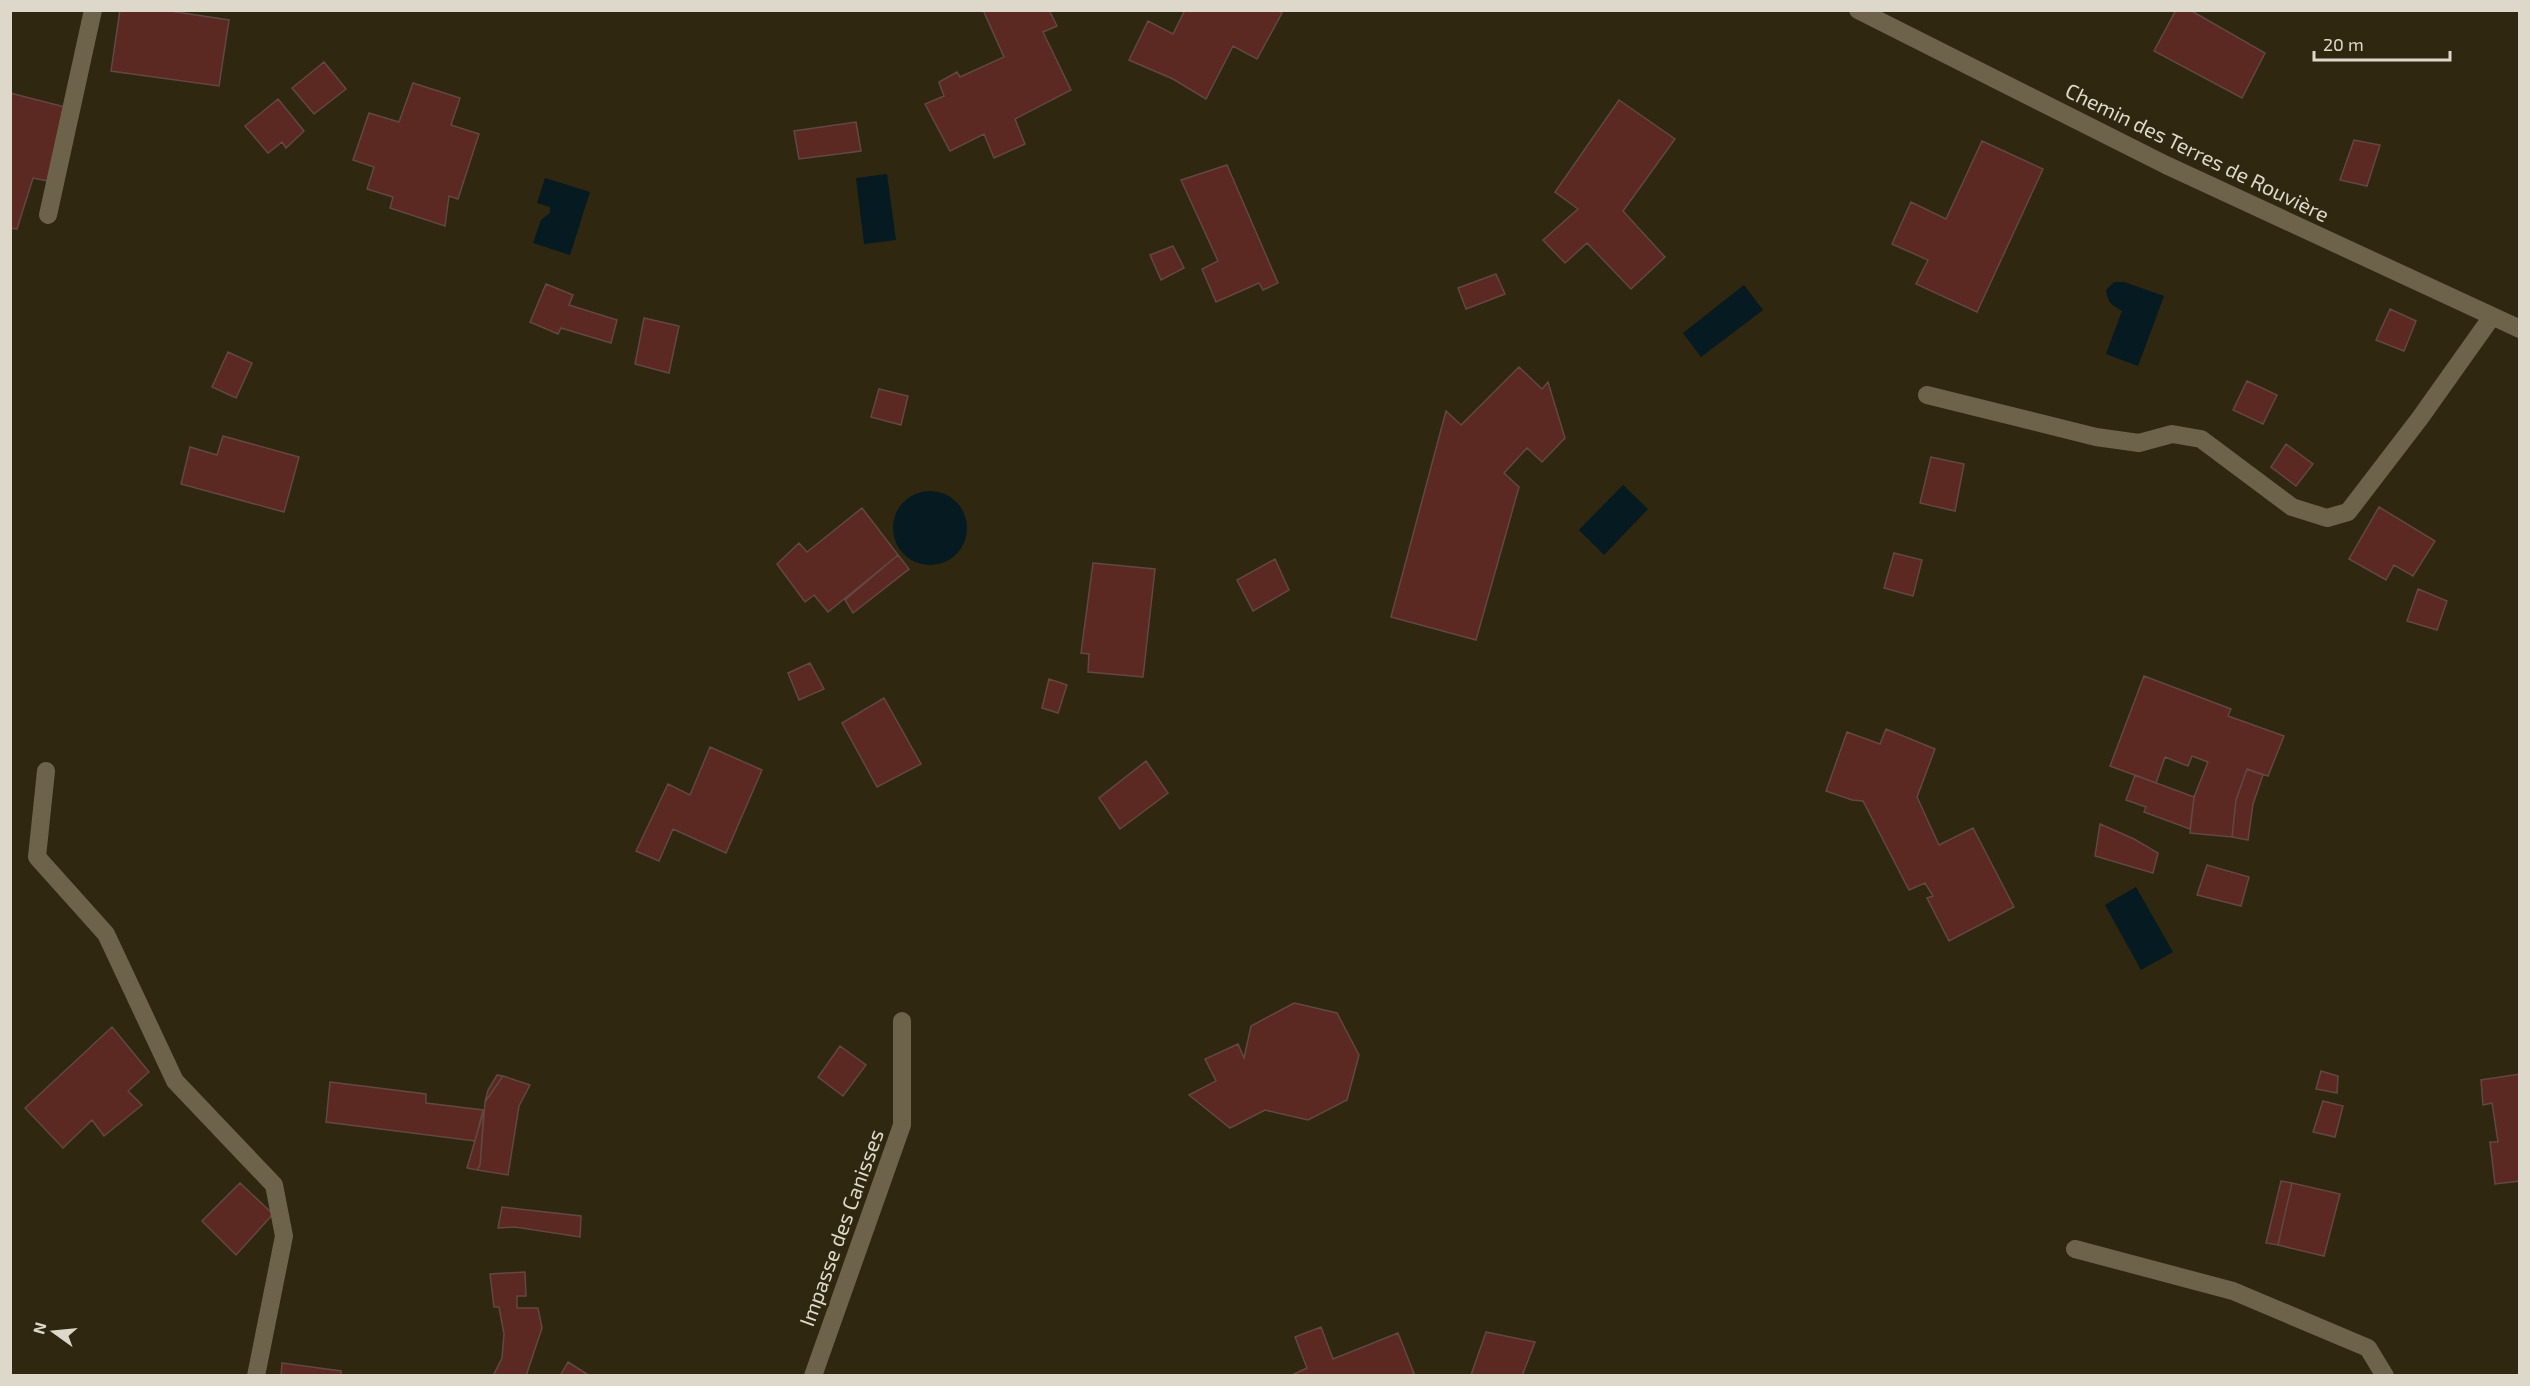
<svg xmlns="http://www.w3.org/2000/svg" width="2530" height="1386" font-family="'Exo 2',sans-serif">
  <style>
    .water { fill: #051a21 }
    .building { fill: #5c2822; stroke: #624743; stroke-width: 1.5 }
    .lines { fill: none; stroke-linecap: round; stroke-linejoin: round }
    .minor { stroke: #6d634b; stroke-width: 18 }
    .labels { text-anchor: middle; stroke-width: 6; stroke-linejoin: round; paint-order: stroke }
    .street-label { font-size: 21px; fill: #ded8cb; stroke: #302711 }
  </style>
  <rect width="100%" height="100%" fill="#302711"/>
  <path class="water" d="M887 174 896 240 864 244 856 178Z
    M545 178 590 192 570 255 533 243 541 220 550 213V207L537 203Z
    M2114 282H2124L2164 296 2138 366 2106 354 2122 311C2111 304 2108 303 2106 290Z
    M1744 285 1763 310 1701 357 1683 333Z
    M1623 485 1648 509 1604 555 1579 530Z
    M893 528a37 37 0 1 1 74 0a37 37 0 1 1-74 0Z
    M2136 887 2173 952 2141 970 2105 905Z"/>
  <path class="building" d="M120 10H163L229 20 219 86 111 71Z
    M983 10H1049L1057 26 1043 32 1071 90 1015 119 1025 144 994 158 984 134 950 151 925 104 944 96 939 82 957 72 960 77 1004 57Z
    M1185 10H1277L1282 13 1257 59 1233 46 1206 99 1173 79 1129 60 1148 21 1173 34Z
    M2176 10H2190L2265 53 2242 98 2154 51Z
    M324 62 346 89 314 114 292 88Z
    M413 83 460 98 451 125 479 134 458 199 449 196 445 226 390 208 393 197 367 189 374 167 353 160 369 113 399 122Z
    M10 93 65 107 48 181 33 178 17 229 10 228Z
    M278 99 304 131 286 148 282 142 268 153 245 126Z
    M1619 100 1675 139 1623 211 1665 257 1631 289 1587 243 1565 263 1543 240 1578 209 1555 192Z
    M856 122 861 151 799 159 794 131Z
    M2354 140 2380 145 2367 186 2340 180Z
    M1982 141 2043 169 1977 312 1916 284 1928 260 1892 244 1911 202 1946 219Z
    M1227 165 1278 283 1263 290 1259 283 1216 302 1202 269 1218 261 1181 180Z
    M1173 246 1184 268 1161 280 1150 255Z
    M1496 274 1505 294 1466 309 1458 288Z
    M546 284 573 295 569 305 617 320 611 343 561 328 558 334 530 322Z
    M2390 309 2416 321 2404 351 2376 340Z
    M644 318 679 326 669 373 635 364Z
    M228 352 252 363 236 398 212 387Z
    M1519 367 1542 389 1548 382 1565 438 1542 462 1527 448 1504 473 1519 487 1476 640 1391 617 1446 411 1461 425Z
    M2247 381 2277 395 2263 424 2233 410Z
    M879 389 908 396 901 425 871 417Z
    M223 436 299 457 284 512 181 484 190 447 217 455Z
    M2286 444 2313 464 2296 486 2271 467Z
    M1931 457 1964 464 1955 511 1920 503Z
    M2379 507 2435 541 2413 576 2394 565 2386 580 2349 559Z
    M862 508 898 555 828 612 814 595 805 602 777 564 799 543 807 552Z
    M1894 553 1922 560 1913 596 1884 588Z
    M898 555 909 569 853 613 845 600Z
    M1275 559 1289 590 1253 611 1237 580Z
    M1093 563 1155 569 1143 677 1088 672 1089 654 1081 653Z
    M2418 589 2447 601 2437 630 2407 621Z
    M810 663 824 689 799 700 788 673Z
    M2144 676 2231 709 2228 716 2284 736 2268 776 2247 769 2236 800 2232 837 2190 833 2194 797 2208 762 2192 756 2188 766 2165 757 2156 783 2110 766Z
    M1049 679 1067 685 1058 713 1042 708Z
    M884 698 921 764 877 787 842 723Z
    M1886 729 1935 749 1917 797 1939 845 1973 828 2014 907 1949 941 1927 898 1933 896 1925 883 1909 890 1863 801 1852 800 1826 791 1847 732 1880 744Z
    M710 747 762 770 726 853 673 829 659 861 636 851 668 784 690 795Z
    M1146 761 1168 793 1120 829 1099 798Z
    M2247 769 2263 775 2253 804 2248 840 2232 837 2236 800Z
    M2135 775 2194 797 2190 829 2144 812 2146 807 2126 800Z
    M2100 824 2134 839 2158 853 2153 873 2095 856Z
    M2207 865 2249 877 2241 906 2197 895Z
    M1294 1003 1337 1013 1359 1055 1347 1100 1308 1120 1265 1110 1230 1128 1189 1095 1216 1081 1205 1059 1238 1044 1244 1058 1251 1026Z
    M112 1027 149 1072 128 1091 142 1105 104 1136 92 1120 63 1148 25 1108Z
    M840 1046 866 1065 843 1096 818 1077Z
    M2321 1071 2338 1076 2337 1093 2316 1089Z
    M2520 1074V1181L2495 1184 2490 1142H2498L2492 1103 2483 1105 2481 1080Z
    M497 1075 503 1076 485 1102 488 1090Z
    M503 1076 530 1085 519 1106 508 1175 477 1170 480 1165 485 1102Z
    M330 1082 426 1094V1103L483 1110 475 1141 326 1122Z
    M2323 1101 2343 1106 2335 1137 2313 1132Z
    M484 1110 480 1165 477 1170 467 1168Z
    M2281 1181 2292 1183 2278 1245 2266 1243Z
    M240 1183 273 1214 236 1255 202 1221Z
    M2292 1183 2340 1194 2324 1256 2278 1245Z
    M502 1207 581 1216 580 1237 515 1227 498 1228Z
    M525 1272 526 1296H517V1308H538L542 1328 526 1376H493L502 1358 504 1334 499 1307H494L490 1274Z
    M1321 1327 1333 1359 1398 1333 1415 1376H1290L1307 1368 1295 1337Z
    M1486 1332 1535 1342 1522 1376 1471 1375Z
    M568 1362 590 1376H560Z
    M282 1363 341 1371V1376H281Z"/>
  <g class="lines">
    <path class="minor" d="M1858 10 2166 165 2520 329
      M48 215 93 10
      M1927 395 2096 437 2139 443 2172 434 2201 439 2292 507 2327 518 2348 512 2420 418 2491 318
      M46 771 37 857 106 934 175 1081 274 1185 284 1236 256 1376
      M2075 1249 2233 1291 2368 1348 2385 1376
      M813 1376 902 1125V1021"/>
  </g>
  <g class="labels">
    <g class="street-label">
      <text transform="translate(2197 153) rotate(26)" y="7">Chemin des Terres de Rouvière</text>
      <text transform="translate(842 1228) rotate(-70)" y="7">Impasse des Canisses</text>
    </g>
  </g>
  <rect width="2530" height="1386" fill="none" stroke="#ded8cb" stroke-width="24"/>
  <g transform="translate(54 1332) rotate(285)" stroke="#302711" stroke-width="4.5" paint-order="stroke">
  <path d="M0-4.5L10 22L0 15L-10 22Z" fill="#ded8cb"/>
  <text y="-9" font-size="16" font-weight="bold" text-anchor="middle" fill="#ded8cb">N</text>
  </g>
  <path d="M2314 51v9h136v-9" fill="none" stroke="#ded8cb" stroke-width="3"/>
  <text x="2323" y="51" font-size="18" fill="#ded8cb" stroke="#302711" stroke-width="4.5" paint-order="stroke">20 m</text>
</svg>
